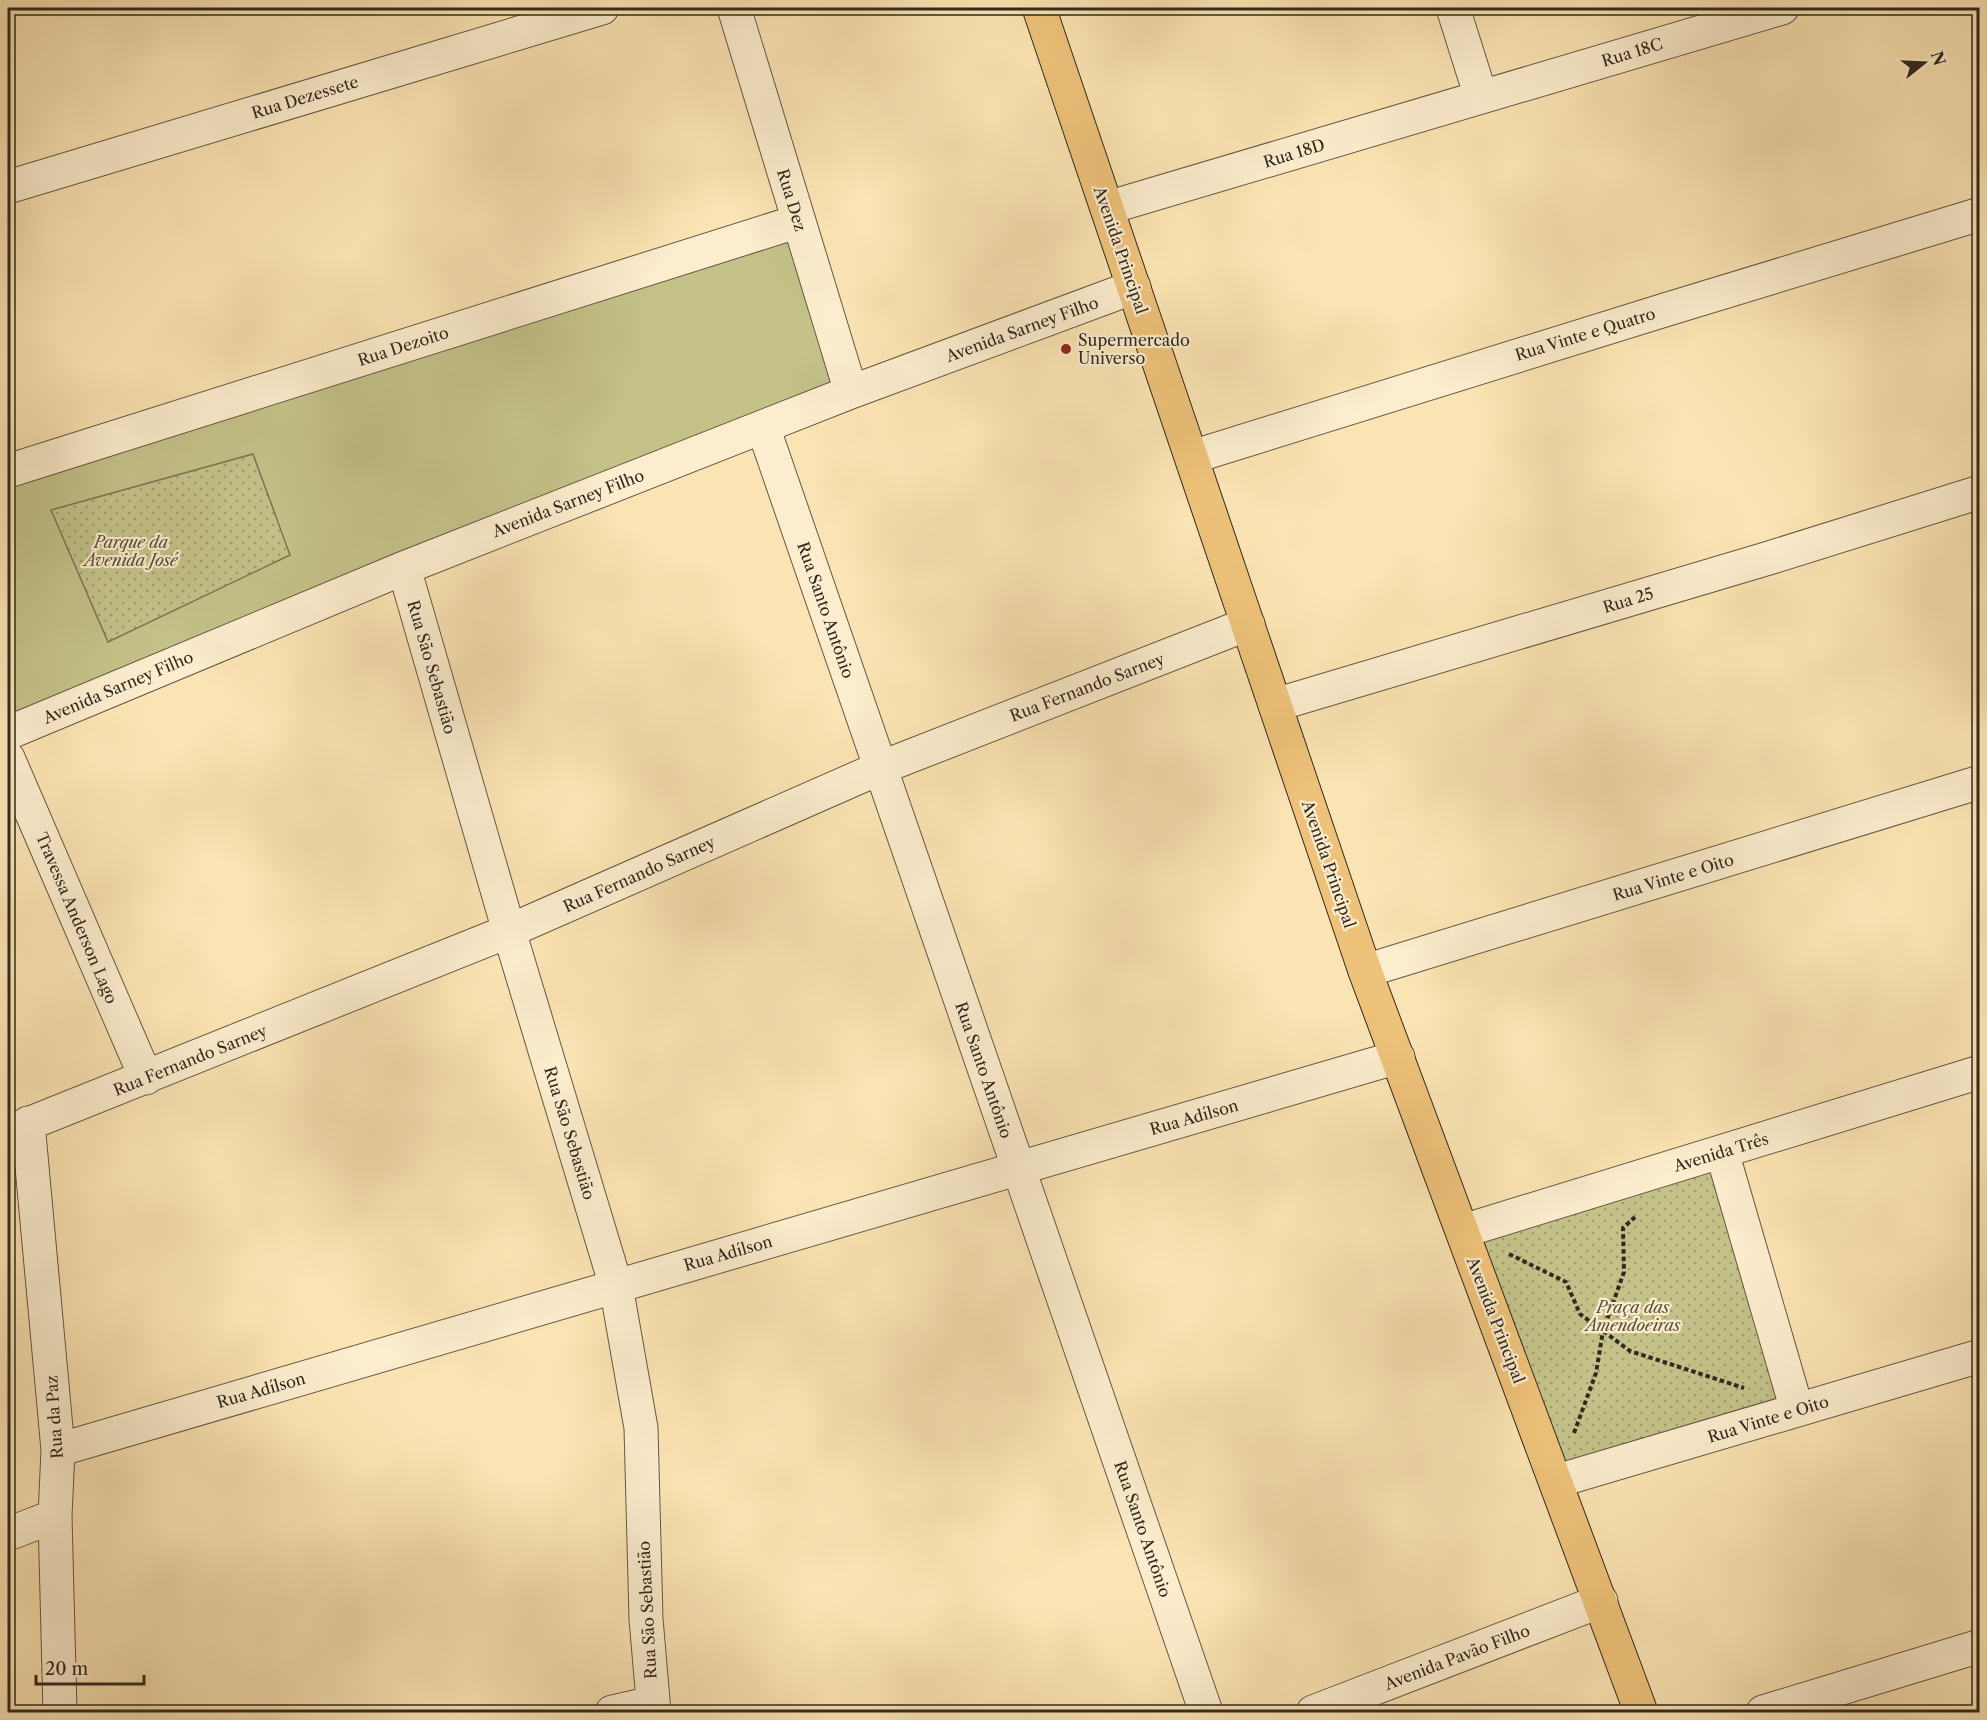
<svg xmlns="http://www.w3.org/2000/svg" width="1987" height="1720" font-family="'Libre Caslon Text',serif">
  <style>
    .green { fill: #c4c289; stroke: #7a7654; stroke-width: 1.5 }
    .park { fill: url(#park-dots); stroke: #7a7654; stroke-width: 1.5 }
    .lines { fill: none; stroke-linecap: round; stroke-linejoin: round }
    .minor-casing { stroke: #645844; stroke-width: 35 }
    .major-casing { stroke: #31291f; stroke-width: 35 }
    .path { stroke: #31291f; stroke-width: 4; stroke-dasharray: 4.5 3; stroke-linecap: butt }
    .minor { stroke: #fcedce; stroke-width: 33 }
    .major { stroke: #eec27a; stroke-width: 33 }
    .poi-dot { fill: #8f2418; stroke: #fcedce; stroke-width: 2 }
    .labels { text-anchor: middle; stroke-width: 4.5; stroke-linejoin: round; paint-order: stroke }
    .street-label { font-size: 16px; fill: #31291f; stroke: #fcedce }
    .poi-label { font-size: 16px; fill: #31291f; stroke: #fcedce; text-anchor: start }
    .park-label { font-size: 16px; font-style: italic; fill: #564f3a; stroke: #fcedce }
  </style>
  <defs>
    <pattern id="park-dots" width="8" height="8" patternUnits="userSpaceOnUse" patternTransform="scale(1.5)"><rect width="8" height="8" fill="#c4c289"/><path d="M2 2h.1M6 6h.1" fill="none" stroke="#a09e6f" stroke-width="1.8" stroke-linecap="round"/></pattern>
  </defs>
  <rect width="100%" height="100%" fill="#fbe4b3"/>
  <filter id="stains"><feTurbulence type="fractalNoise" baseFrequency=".00333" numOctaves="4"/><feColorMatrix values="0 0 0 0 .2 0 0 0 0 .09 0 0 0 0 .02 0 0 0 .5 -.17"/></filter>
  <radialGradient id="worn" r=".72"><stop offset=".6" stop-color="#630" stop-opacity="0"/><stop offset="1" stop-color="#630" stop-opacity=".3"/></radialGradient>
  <path class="green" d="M794 215 848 391 8 736V462Z"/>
  <path class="park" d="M253 454 290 555 108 642 51 510Z
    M1719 1156 1791 1406 1559 1478 1467 1233Z"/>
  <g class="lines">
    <defs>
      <path id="minor" d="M734 8 851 392
        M1453 8 1481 97
        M8 187 602 8
        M1107 208 1782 8
        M763 427 1206 1712
        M1192 457 1668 309 1980 214
        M8 471 799 221
        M404 568 509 931 616 1286 641 1428 646 1619 654 1712
        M1275 705 1769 558 1980 492
        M8 733 404 568 851 392 1134 287
        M8 758 146 1078
        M1365 971 1980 782
        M28 1123 58 1450 55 1516 60 1712
        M8 1132 509 931 880 768 1248 624
        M1722 1152 1797 1410
        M1463 1231 1980 1072
        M58 1450 1398 1057
        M1557 1481 1980 1356
        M8 1534 55 1516
        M612 1712 652 1703
        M1313 1712 1601 1601
        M1763 1712 1980 1646"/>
      <path id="major" d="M1039 8 1365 971 1641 1712"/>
    </defs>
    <use href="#minor" class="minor-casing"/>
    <use href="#major" class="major-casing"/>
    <path class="path" d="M1509 1254 1566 1282 1580 1314 1630 1351 1744 1388
      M1574 1433 1596 1373 1603 1331 1624 1272 1623 1228 1635 1217"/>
    <use href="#minor" class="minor"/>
    <use href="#major" class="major"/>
  </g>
  <circle class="poi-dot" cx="1066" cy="349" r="6"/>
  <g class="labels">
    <g class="street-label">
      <text transform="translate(1632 52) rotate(-17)" y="6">Rua 18C</text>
      <text transform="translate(305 97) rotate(-17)" y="6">Rua Dezessete</text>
      <text transform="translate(1294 153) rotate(-17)" y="6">Rua 18D</text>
      <text transform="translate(792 200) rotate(73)" y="6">Rua Dez</text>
      <text transform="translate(1121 250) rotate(71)" y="6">Avenida Principal</text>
      <text transform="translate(1022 329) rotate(-20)" y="6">Avenida Sarney Filho</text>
      <text transform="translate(1585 334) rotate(-17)" y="6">Rua Vinte e Quatro</text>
      <text transform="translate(403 346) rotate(-18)" y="6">Rua Dezoito</text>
      <text transform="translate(568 503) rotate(-21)" y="6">Avenida Sarney Filho</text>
      <text transform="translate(1628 600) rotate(-17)" y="6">Rua 25</text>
      <text transform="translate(826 610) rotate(71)" y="6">Rua Santo Antônio</text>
      <text transform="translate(432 667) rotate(74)" y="6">Rua São Sebastião</text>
      <text transform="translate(118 687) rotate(-23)" y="6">Avenida Sarney Filho</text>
      <text transform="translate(1087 687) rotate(-21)" y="6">Rua Fernando Sarney</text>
      <text transform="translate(1329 864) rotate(71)" y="6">Avenida Principal</text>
      <text transform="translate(639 874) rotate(-24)" y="6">Rua Fernando Sarney</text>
      <text transform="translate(1673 877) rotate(-17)" y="6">Rua Vinte e Oito</text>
      <text transform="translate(77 918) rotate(67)" y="6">Travessa Anderson Lago</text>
      <text transform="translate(190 1060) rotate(-22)" y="6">Rua Fernando Sarney</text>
      <text transform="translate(984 1070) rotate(71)" y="6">Rua Santo Antônio</text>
      <text transform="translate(1194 1117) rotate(-16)" y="6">Rua Adílson</text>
      <text transform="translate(570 1133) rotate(73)" y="6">Rua São Sebastião</text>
      <text transform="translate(1721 1152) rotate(-17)" y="6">Avenida Três</text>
      <text transform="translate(728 1253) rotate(-16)" y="6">Rua Adílson</text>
      <text transform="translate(1496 1320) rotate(69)" y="6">Avenida Principal</text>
      <text transform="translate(261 1390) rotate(-16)" y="6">Rua Adílson</text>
      <text transform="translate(54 1417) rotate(-94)" y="6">Rua da Paz</text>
      <text transform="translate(1768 1419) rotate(-17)" y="6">Rua Vinte e Oito</text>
      <text transform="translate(1143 1529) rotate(71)" y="6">Rua Santo Antônio</text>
      <text transform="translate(647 1610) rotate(-93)" y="6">Rua São Sebastião</text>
      <text transform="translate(1457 1657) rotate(-21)" y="6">Avenida Pavão Filho</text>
    </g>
    <g class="poi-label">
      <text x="1078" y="346">Supermercado<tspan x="1078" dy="18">Universo</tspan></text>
    </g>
    <g class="park-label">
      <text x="131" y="548">Parque da<tspan x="131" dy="18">Avenida José</tspan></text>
      <text x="1633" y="1313">Praça das<tspan x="1633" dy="18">Amendoeiras</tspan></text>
    </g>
  </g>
  <rect width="1987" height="1720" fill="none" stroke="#fbe4b3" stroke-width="30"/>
  <rect x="9" y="9" width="1969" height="1702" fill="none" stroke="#31291f" stroke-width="3"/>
  <rect x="15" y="15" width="1957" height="1690" fill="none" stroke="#31291f" stroke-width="1.5"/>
  <g transform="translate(1924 63) rotate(72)" stroke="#fcedce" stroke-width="4.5" paint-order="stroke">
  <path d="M0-4.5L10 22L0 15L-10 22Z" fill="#31291f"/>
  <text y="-9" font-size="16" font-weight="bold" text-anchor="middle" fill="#31291f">N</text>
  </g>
  <path d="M36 1675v9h108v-9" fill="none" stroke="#31291f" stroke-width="3"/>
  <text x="45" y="1675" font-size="18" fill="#31291f" stroke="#fcedce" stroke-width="4.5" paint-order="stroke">20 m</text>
  <rect width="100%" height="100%" filter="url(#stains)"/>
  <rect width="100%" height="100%" fill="url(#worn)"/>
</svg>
